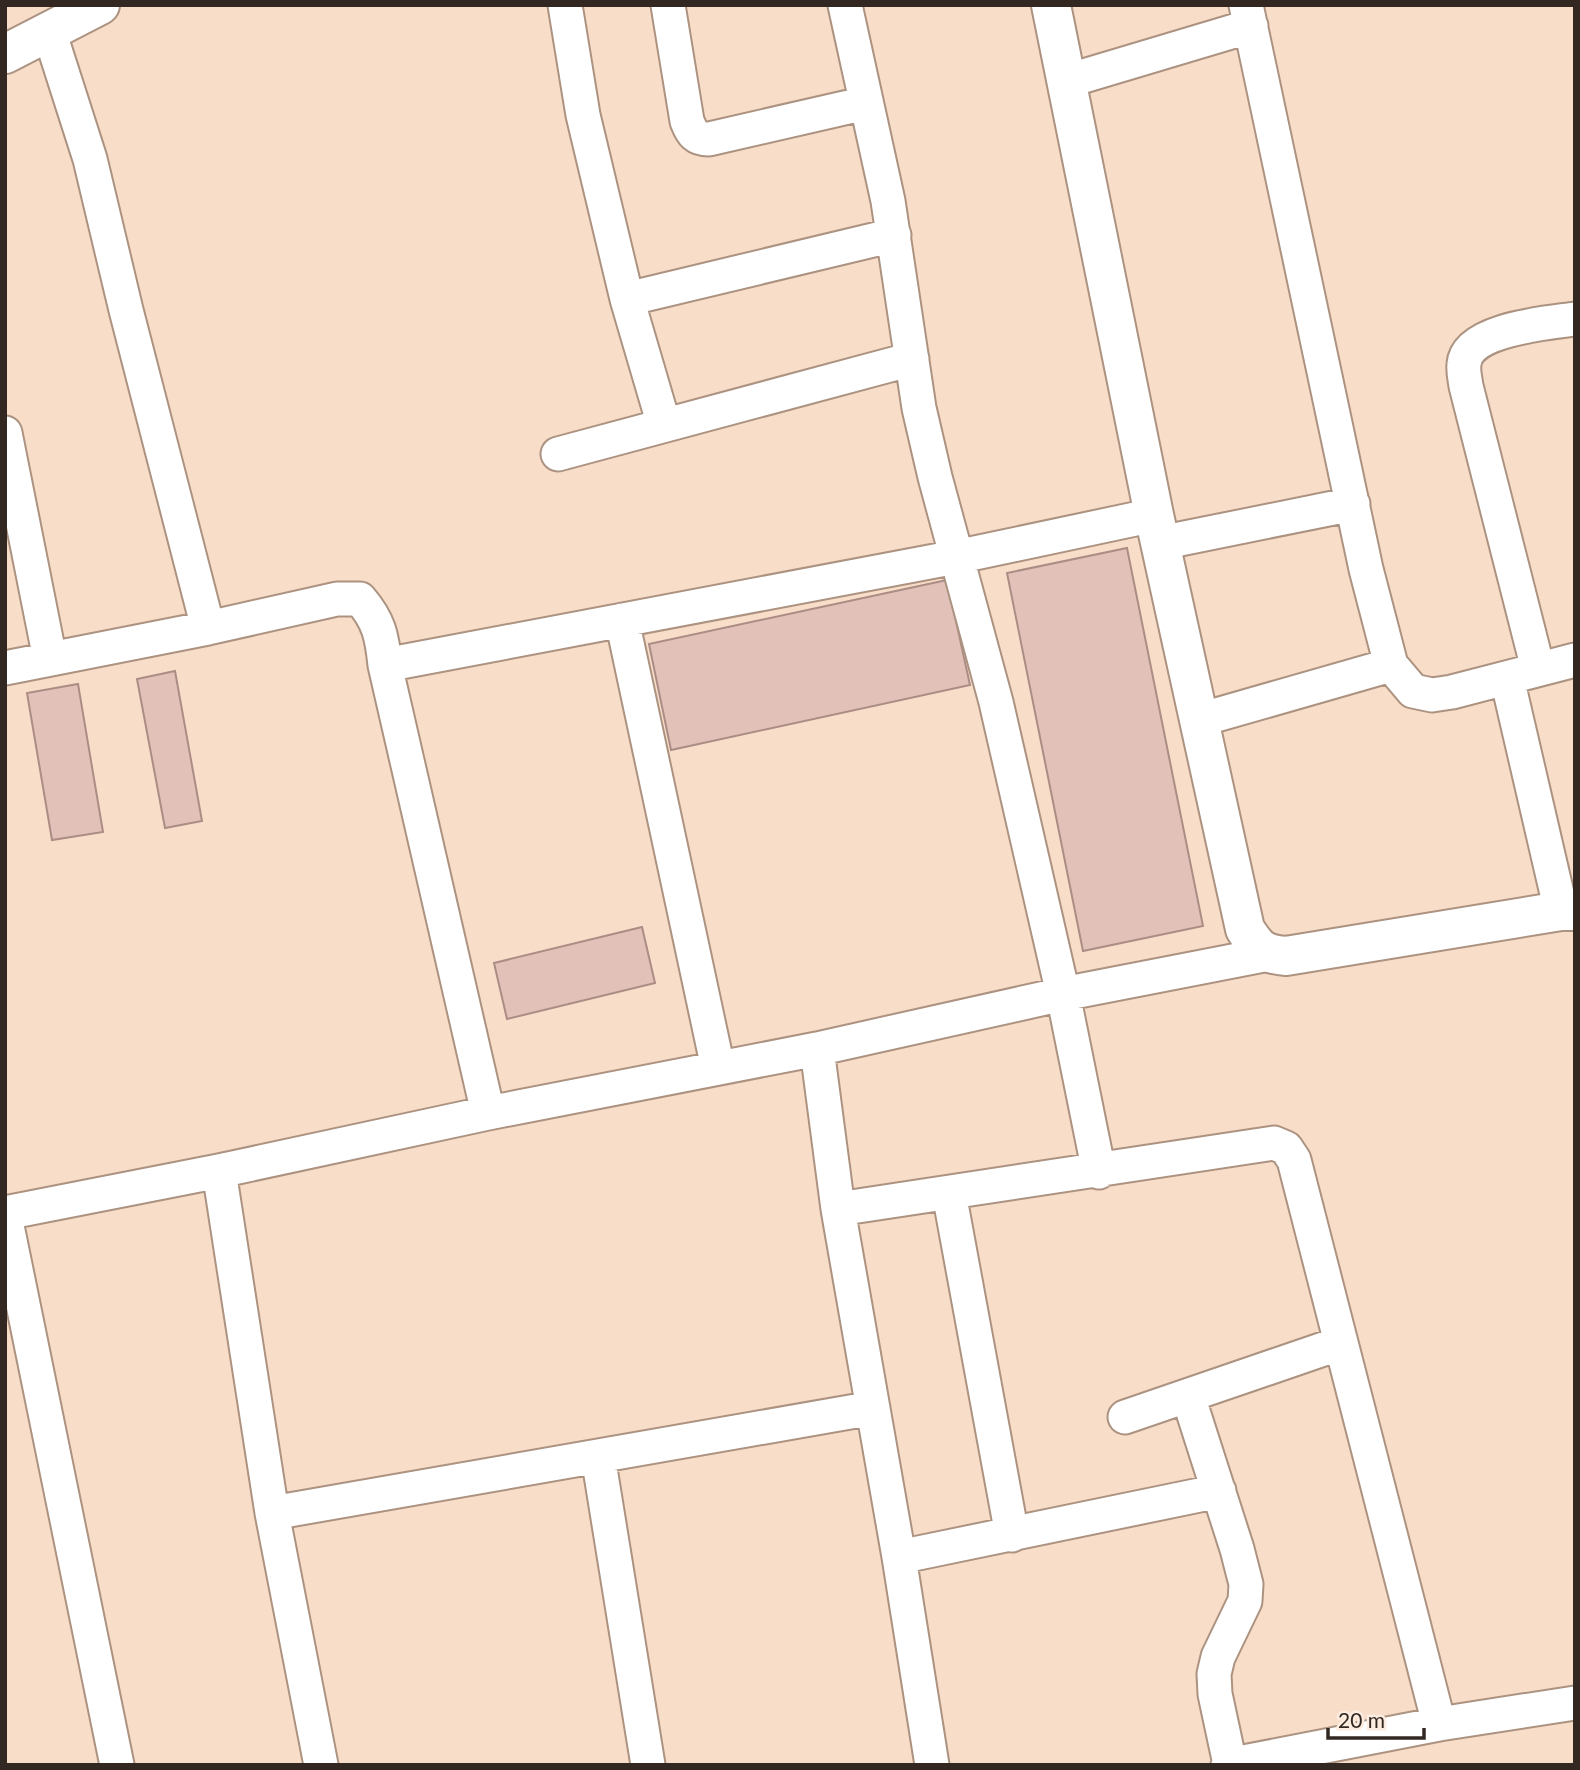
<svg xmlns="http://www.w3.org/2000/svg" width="1580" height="1770" font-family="Lato,sans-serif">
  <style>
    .building { fill: #e2c1b9; stroke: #ac8d85; stroke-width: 2 }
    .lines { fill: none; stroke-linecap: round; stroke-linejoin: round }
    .minor-casing { stroke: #ac9381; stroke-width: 37 }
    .tertiary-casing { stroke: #ac9381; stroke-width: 42 }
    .minor { stroke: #fff; stroke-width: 33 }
    .tertiary { stroke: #fff; stroke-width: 38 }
  </style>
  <rect width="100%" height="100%" fill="#f8ddc9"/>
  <path class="building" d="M1127 548 1203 926 1083 951 1007 573Z
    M947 580 970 685 671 750 649 644Z
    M175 671 202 821 165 828 137 679Z
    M78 684 103 832 52 840 27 693Z
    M642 927 655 983 507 1019 494 963Z"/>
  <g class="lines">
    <defs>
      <path id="minor" d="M565 5 583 115 627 299 664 425
        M668 5 687 121C692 134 696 139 709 139L866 103
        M845 5 888 201 919 408 935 477 996 702 1063 994 1099 1172
        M1246 5 1366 569 1391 665 1413 691 1432 695 1452 692 1575 660
        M49 31 90 159 126 310 208 628
        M1067 81 1251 26
        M627 299 894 235
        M5 433 50 659
        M558 454 912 359
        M1160 543 1353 504
        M622 620 718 1068
        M385 665 956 557 1154 515
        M5 668 208 628 337 599H360C379 621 382 636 385 665L488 1113
        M1538 669 1466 386C1465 379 1463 371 1464 364 1467 329 1548 323 1575 319
        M1507 678 1561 911
        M1199 720 1391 665
        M817 1049 838 1209 899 1557 932 1765
        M219 1171 272 1513 321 1765
        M949 1193 1012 1535
        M838 1209 1274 1143 1286 1148 1294 1160 1439 1724
        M5 1213 219 1171 488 1113 817 1049 1063 994 1269 954
        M5 1216 117 1765
        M1188 1396 1237 1549 1246 1584 1245 1601 1218 1657 1214 1674 1215 1694 1230 1764
        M1125 1417 1341 1343
        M598 1456 648 1765
        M272 1513 873 1408
        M899 1557 1219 1491
        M1228 1765 1439 1724 1575 1703"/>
      <path id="tertiary" d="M1051 5 1154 515 1245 929C1257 948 1262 954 1286 956L1561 911H1575
        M5 54 100 5"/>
    </defs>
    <use href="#minor" class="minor-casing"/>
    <use href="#tertiary" class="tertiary-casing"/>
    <use href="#minor" class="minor"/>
    <use href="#tertiary" class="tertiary"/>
  </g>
  <rect width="1580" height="1770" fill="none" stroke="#332821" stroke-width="14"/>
  <path d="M1328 1728v10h96v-10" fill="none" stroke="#332821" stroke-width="3.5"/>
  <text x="1338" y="1728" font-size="21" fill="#332821" stroke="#fdece0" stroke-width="5" paint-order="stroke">20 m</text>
</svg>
